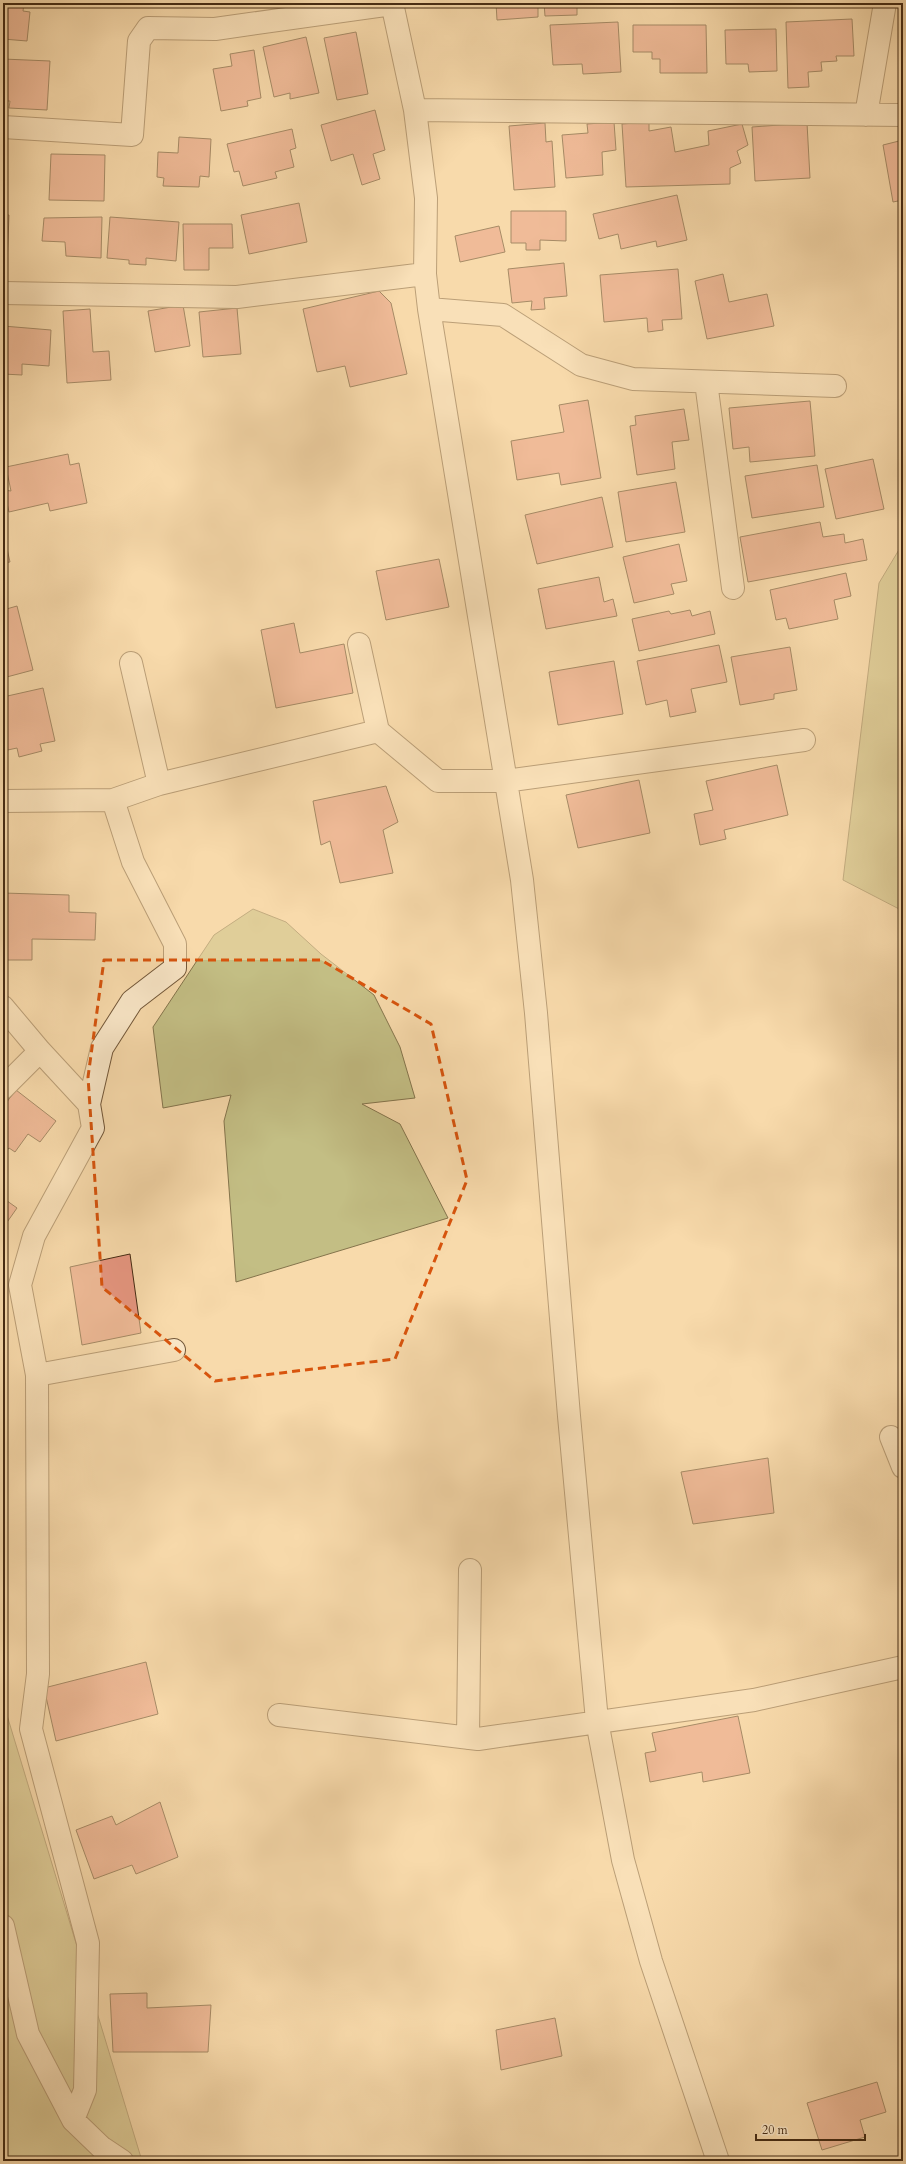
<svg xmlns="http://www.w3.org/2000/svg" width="906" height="2164" font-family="Cardo,serif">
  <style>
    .green { fill: #c3be84; stroke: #84744c }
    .building { fill: #e69680; stroke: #452b13 }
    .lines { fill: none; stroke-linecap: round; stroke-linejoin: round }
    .minor-casing { stroke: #725739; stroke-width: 24 }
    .minor { stroke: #fae7c8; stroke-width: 22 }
    .marked { fill: none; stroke: #d8540d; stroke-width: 3; stroke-dasharray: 8 5; stroke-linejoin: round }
  </style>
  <rect width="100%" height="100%" fill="#f8daab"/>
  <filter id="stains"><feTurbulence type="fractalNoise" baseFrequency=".005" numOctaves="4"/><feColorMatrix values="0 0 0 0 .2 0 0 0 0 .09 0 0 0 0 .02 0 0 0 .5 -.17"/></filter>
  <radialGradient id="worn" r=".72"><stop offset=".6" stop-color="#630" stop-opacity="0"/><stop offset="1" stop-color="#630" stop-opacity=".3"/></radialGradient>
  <path class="green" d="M903 543V911L843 880 879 583Z
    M253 909 286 922 321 954 374 995 400 1047 415 1098 362 1104 400 1124 448 1218 236 1282 224 1121 231 1095 163 1108 153 1027 214 935Z
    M3 1702 142 2161H3Z"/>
  <path class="building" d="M3 3H24L23 11 30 12 27 41 3 39Z
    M496 3H538V17L497 20Z
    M544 3H577V15L545 16Z
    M852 19 854 56H836L837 61 821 62 822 71 808 72 809 87 788 88 786 22Z
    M618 22 621 72 583 74 582 64 553 65 550 25Z
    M633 25H706L707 73H660V59H652V52H633Z
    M776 29 777 71 749 72 748 64H726L725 30Z
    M356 32 368 94 337 100 324 38Z
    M306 37 319 93 290 99V93L274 97 263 47Z
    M254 50 261 98 247 101 248 106 221 111 213 69 232 66 230 54Z
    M3 59 50 61 47 110 9 108 10 101H3Z
    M375 110 385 150 373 154 380 179 362 185 353 154 331 161 321 125Z
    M614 122 616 150 602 152 603 175 566 178 562 135 588 133 587 124Z
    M649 122V131L671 127 675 152 709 145 708 131 742 124 748 145 737 151 741 163 730 168V184L626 187 622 124Z
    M545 123 546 142 552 141 555 187 514 190 509 126Z
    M807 123 810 178 755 181 752 127Z
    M292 129 296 148 290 150 294 167 275 172 277 178 243 186 239 171 234 172 227 144Z
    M179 137 211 139 209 177 200 176 199 187 163 186 164 178 157 177 158 152 178 153Z
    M903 140V200L893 202 883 145Z
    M51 154 105 155 104 201 49 200Z
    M677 195 687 240 657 247 656 241 621 249 618 234 599 239 593 214Z
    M299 203 307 242 249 254 241 215Z
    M511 211H566V241L540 240V250H526V243H511Z
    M3 215H9L7 265H3Z
    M102 217 101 258 66 256 65 242 42 241 44 218Z
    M110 217 179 222 176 261 146 258V265L129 264V260L107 258Z
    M183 224H232L233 248H209V270H184Z
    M499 226 505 252 460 262 455 236Z
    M564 263 567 296 544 298 545 309 531 310 532 301 512 303 508 269Z
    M678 269 682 319 662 320 663 330 648 332 647 318 604 322 600 275Z
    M723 274 729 302 767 294 774 326 707 339 695 281Z
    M379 291 391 303 407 374 350 387 345 366 317 372 303 309Z
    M183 305 190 346 155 352 148 311Z
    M237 308 241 354 203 357 199 312Z
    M90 309 93 352 109 351 111 380 67 383 63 311Z
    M3 326 51 330 49 366 22 364V375L3 374Z
    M588 400 601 478 561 485 559 473 517 480 511 441 564 432 559 405Z
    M810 401 815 456 750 462 749 447 733 449 729 408Z
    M684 409 689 440 672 442 675 469 637 475 630 426 636 425 635 416Z
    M68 454 70 465 79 463 87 503 50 511 48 503 9 512 4 490 11 491 6 467Z
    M873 459 884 509 836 519 825 469Z
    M817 465 824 507 752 518 745 476Z
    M676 482 685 532 626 542 618 492Z
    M602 497 613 547 537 564 525 515Z
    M820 522 823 537 844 534 845 543 863 539 867 560 748 582 740 537Z
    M3 531 10 562 3 563Z
    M679 544 687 581 671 584 674 594 634 603 623 557Z
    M439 559 449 607 386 620 376 571Z
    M846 573 851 596 834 600 838 619 789 629 786 618 776 620 770 590Z
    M599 577 604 602 613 599 617 616 546 629 538 589Z
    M17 606 33 670 3 678V610Z
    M690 610 692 616 710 611 715 634 639 651 632 619 669 611 671 614Z
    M294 623 300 653 344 644 353 693 276 708 261 630Z
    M719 645 727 682 691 689 696 712 670 717 667 700 646 705 637 661Z
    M790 647 797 690 774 694V699L740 705 731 657Z
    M614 661 623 714 558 725 549 672Z
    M43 688 55 741 40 744 42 751 19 757 17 748 3 751V697Z
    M777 765 788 815 724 830 726 839 700 845 694 814 713 810 706 781Z
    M639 780 650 833 578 848 566 795Z
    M386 786 398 822 383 830 393 873 340 883 330 841 321 845 313 801Z
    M3 893 69 895V912L96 913 95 940 32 939V960H3Z
    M16 1090 56 1121 40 1142 28 1134 15 1152 9 1148 3 1155V1107Z
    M3 1198 17 1208 3 1228Z
    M130 1254 141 1333 82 1345 70 1267Z
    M768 1458 774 1513 693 1524 681 1472Z
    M146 1662 158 1714 56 1741 44 1688Z
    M738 1716 750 1773 703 1782 702 1772 650 1782 645 1753 656 1751 652 1733Z
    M160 1802 178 1857 136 1874 132 1865 94 1879 76 1830 112 1816 116 1825Z
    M147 1993V2008L211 2005 208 2052H113L110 1994Z
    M555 2018 562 2056 501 2070 496 2030Z
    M877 2082 886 2112 860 2120 865 2137 822 2150 807 2103Z"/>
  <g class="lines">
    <defs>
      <path id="minor" d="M392 3 415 110 426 198 425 274 429 309 522 880 536 1013 569 1416 597 1721 623 1860 651 1961 718 2161
        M415 110 903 115
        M866 115 885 3
        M3 127 132 135 139 41 148 28 215 29 392 4
        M3 293 237 297 425 274
        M429 309 503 315 581 365 633 379 835 386
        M706 382 733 588
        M359 644 378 731
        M131 663 159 784
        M3 801 113 800 159 784 378 731 438 781H506L804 740
        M3 1007 40 1051 89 1104 93 1128 34 1236 20 1285 37 1375 38 1674 31 1729 88 1943 85 2090 73 2120
        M3 1088 40 1051
        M89 1104 102 1048 132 1001 175 968V944L133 862 113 800
        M37 1375 174 1350
        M891 1437 903 1467
        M279 1715 478 1739 754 1700 903 1667
        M468 1738 470 1570
        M3 1926 28 2034 73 2120 101 2147 122 2161"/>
    </defs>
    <use href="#minor" class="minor-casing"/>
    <use href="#minor" class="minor"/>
  </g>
  <path d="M0 0H906V2164H0ZM104 960H321L431 1024 467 1180 395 1359 215 1381 102 1287 88 1077Z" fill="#f8daab" fill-opacity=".55" fill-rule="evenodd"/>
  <path class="marked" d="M104 960H321L431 1024 467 1180 395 1359 215 1381 102 1287 88 1077Z"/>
  <rect width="906" height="2164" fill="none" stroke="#f8daab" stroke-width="16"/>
  <rect x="4" y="4" width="898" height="2156" fill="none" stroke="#452b13" stroke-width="2"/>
  <rect x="8" y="8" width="890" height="2148" fill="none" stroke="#452b13"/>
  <path d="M756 2134v6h109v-6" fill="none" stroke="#452b13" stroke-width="2"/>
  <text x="762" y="2134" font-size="12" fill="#452b13" stroke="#fae7c8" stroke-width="3" paint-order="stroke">20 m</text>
  <rect width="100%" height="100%" filter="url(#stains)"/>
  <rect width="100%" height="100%" fill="url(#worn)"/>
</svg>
